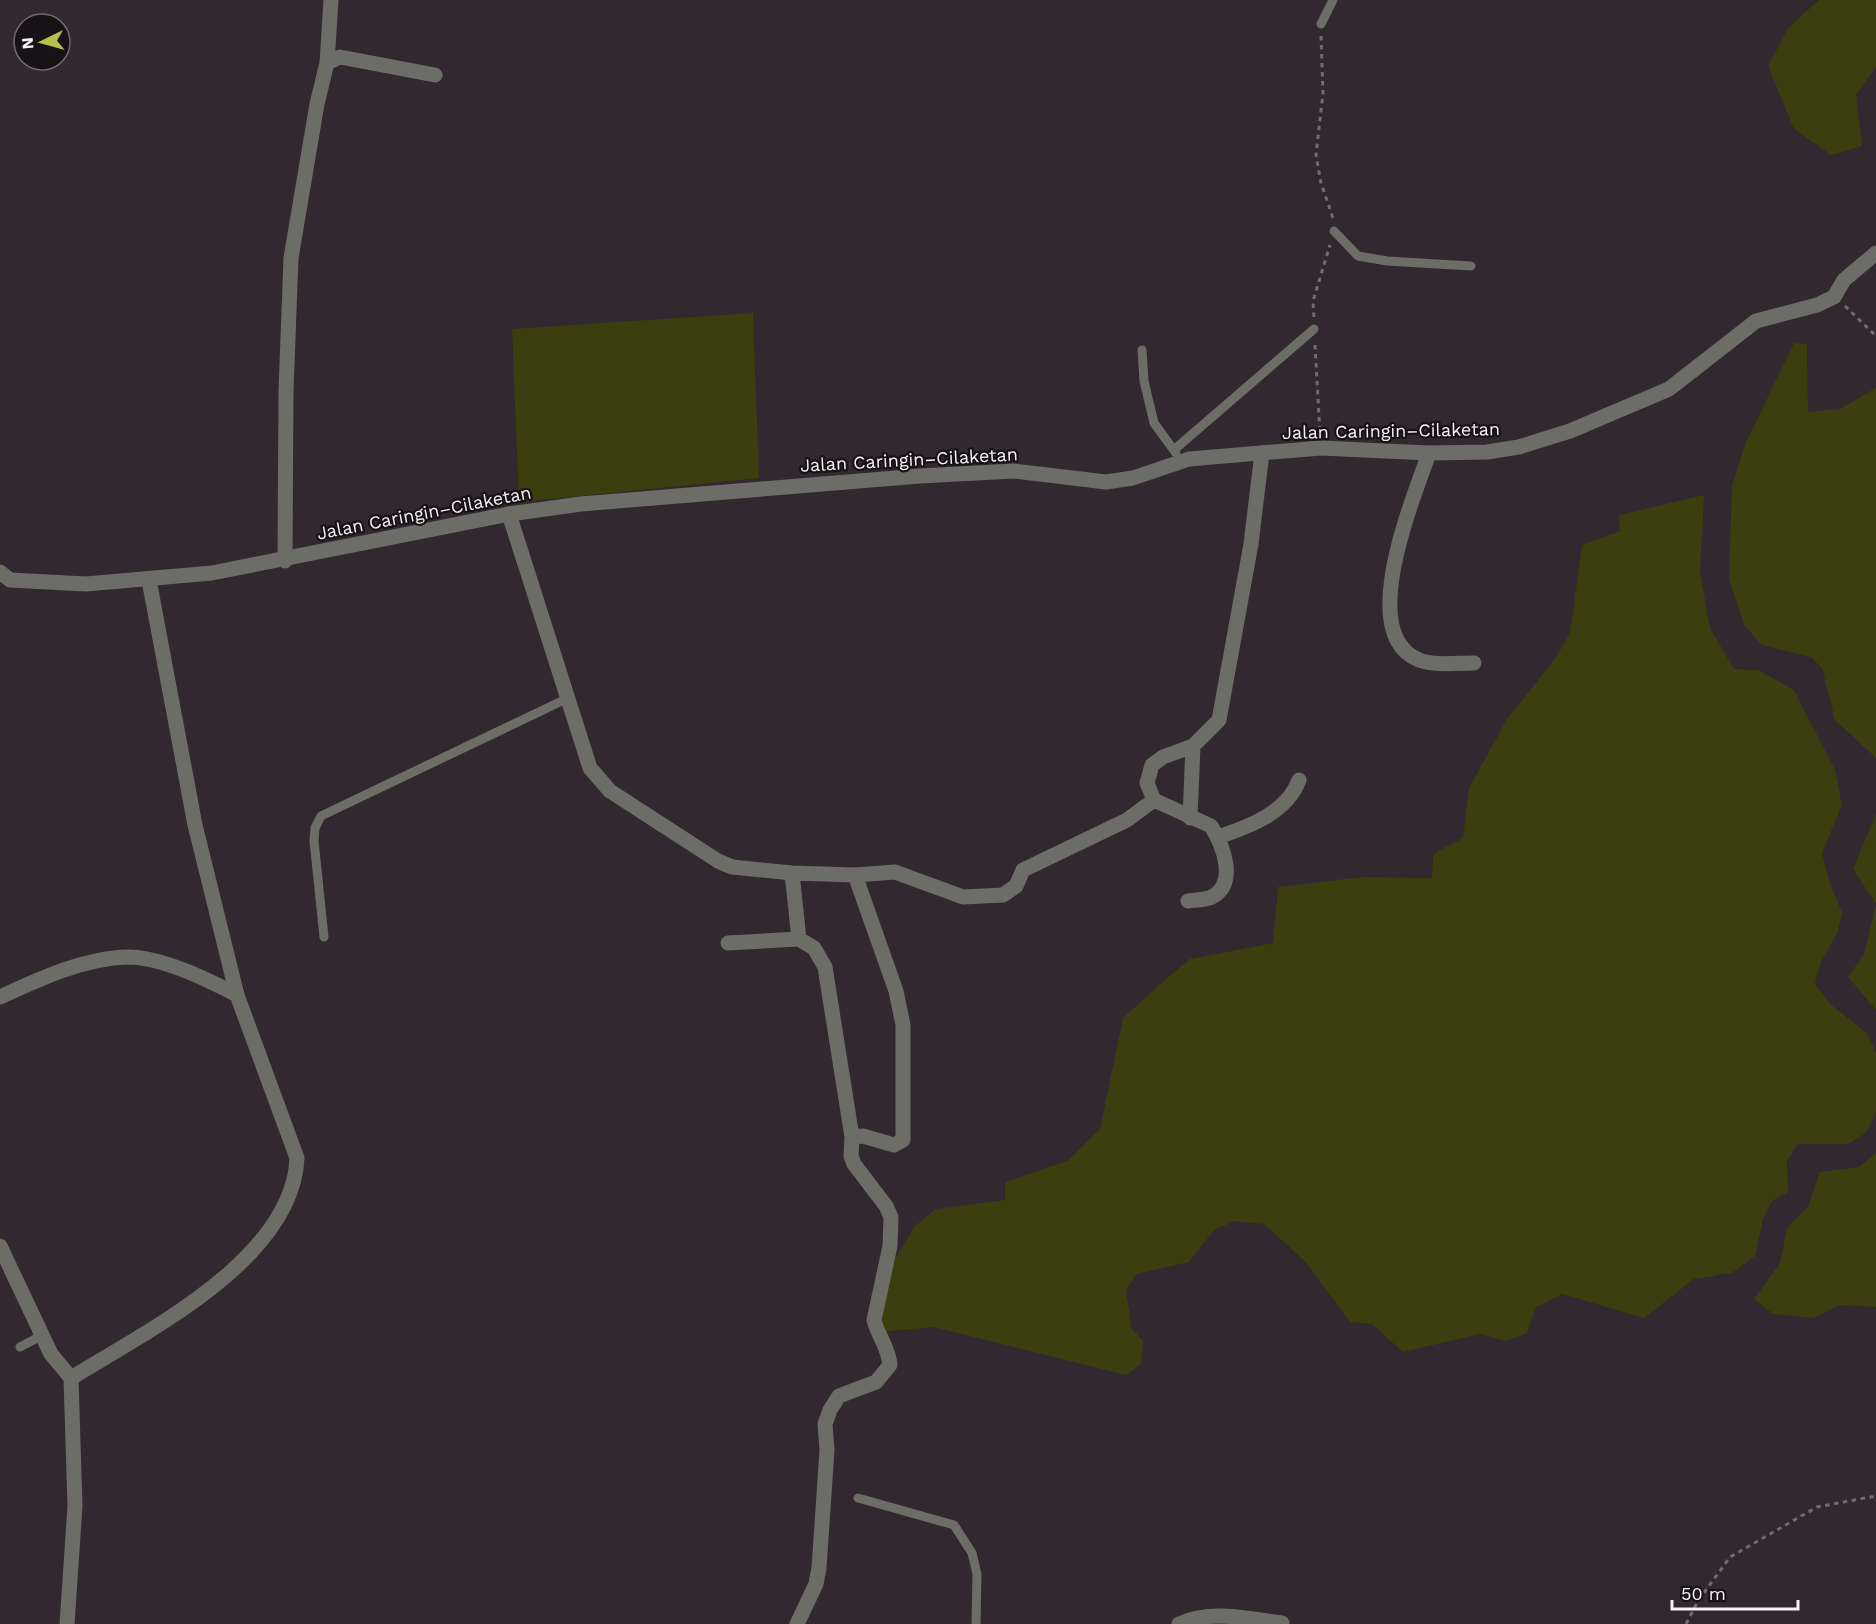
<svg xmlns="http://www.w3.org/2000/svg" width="1876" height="1624" font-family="'Work Sans',sans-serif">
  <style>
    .green { fill: #3b3e0f }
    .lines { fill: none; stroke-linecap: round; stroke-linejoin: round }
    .path { stroke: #736a72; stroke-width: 3; stroke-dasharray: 4.5 4.5; stroke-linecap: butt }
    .service { stroke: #6c6d67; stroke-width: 9 }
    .minor { stroke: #6c6d67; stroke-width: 15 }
    .tertiary { stroke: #6c6d67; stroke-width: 15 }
    .labels { text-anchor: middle; stroke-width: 4.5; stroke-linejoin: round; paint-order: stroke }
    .street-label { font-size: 18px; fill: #f7f0f6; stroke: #161216 }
  </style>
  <rect width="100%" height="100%" fill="#312830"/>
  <path class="green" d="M1819 0H1876V67L1856 95 1862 146 1831 155 1794 129 1768 66 1788 28Z
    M753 313 759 478 519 502 512 329Z
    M1794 343 1807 344 1808 412 1840 409 1876 388V758L1835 720 1822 668 1811 657 1762 645 1745 626 1729 580 1732 486 1746 442Z
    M1704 495 1700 572 1710 628 1734 669 1758 670 1794 690 1835 770 1842 805 1822 853 1830 884 1842 912 1838 931 1821 962 1815 984 1830 1004 1867 1033 1876 1053V1111L1866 1133 1848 1144H1798L1787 1161 1788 1192 1772 1201 1763 1219 1755 1256 1732 1273 1694 1279 1644 1318 1562 1294 1536 1307 1527 1333 1506 1341 1480 1334 1403 1352 1372 1324 1350 1322 1305 1261 1264 1224 1235 1221 1214 1230 1189 1262 1136 1274 1126 1291 1132 1329 1143 1341 1141 1364 1126 1375 934 1327 880 1332 874 1312 892 1264 915 1226 936 1209 1005 1200V1182L1067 1161 1100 1129 1123 1018 1166 979 1190 959 1273 943 1278 887 1362 877 1432 878 1433 854 1463 838 1469 788 1507 719 1555 659 1570 633 1582 545 1620 531 1619 515Z
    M1876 814V1010L1848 977 1864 954 1876 904 1853 869Z
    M1876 1153V1307L1840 1305 1813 1318 1773 1314 1754 1299 1780 1263 1787 1228 1808 1206 1820 1172 1859 1167Z"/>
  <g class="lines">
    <path class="path" d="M1321 36 1323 93 1316 155 1321 183 1333 218
      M1845 306 1876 336
      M1314 317 1313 301 1330 245
      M1315 345 1320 434
      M1686 1624 1698 1601 1730 1557 1817 1507 1876 1496"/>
    <path class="service" d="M1321 24 1333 0
      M1334 231 1358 256 1387 261 1471 266
      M1142 350 1144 381 1154 423 1176 453
      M1175 449 1314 329
      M324 937 314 841 315 828 321 816 566 699
      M20 1347 43 1335
      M858 1498 954 1525 972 1553 977 1574 976 1624"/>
    <path class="minor" d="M327 63 340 57 435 75
      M1429 453C1414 498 1355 634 1419 660 1435 666 1457 663 1474 663
      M509 514 590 768 610 791 718 861 732 867 792 873 855 875 895 872 963 897 1003 895 1016 886 1023 870 1127 820 1154 800
      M285 561 286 391 291 258 317 104 327 63 331 0
      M1190 818 1193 746
      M1218 837C1248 827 1287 813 1299 780
      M792 873 799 939
      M1188 901C1195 900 1205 900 1212 897 1238 883 1223 845 1211 826L1154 800 1147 783 1152 765 1163 757 1193 746 1219 720 1251 544 1262 453
      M728 943 799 939 814 948 825 967 852 1137
      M0 997C39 979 84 958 128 957 162 957 207 979 237 995
      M0 1246 51 1354 71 1378C147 1331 293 1259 297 1158L237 995 195 825 149 580
      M67 1624 75 1506 71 1378
      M797 1624 816 1584 819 1568 827 1450 825 1424 830 1410 839 1396 876 1382 890 1365C889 1348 878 1336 874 1320L890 1246 891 1217 886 1206 854 1164 851 1156 852 1137 863 1136 894 1145 903 1140V1025L896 991 855 875
      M1179 1624C1210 1609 1250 1619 1282 1623"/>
    <path class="tertiary" d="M0 572 10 580 86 584 212 573 509 514 581 504 920 476 1014 471 1106 482 1133 478 1189 459 1321 448 1429 453 1487 452 1519 447 1570 431 1669 389 1756 321 1817 305 1834 297 1844 280 1876 253"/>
  </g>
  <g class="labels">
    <g class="street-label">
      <text transform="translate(1391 431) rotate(-1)" y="6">Jalan Caringin–Cilaketan</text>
      <text transform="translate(909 460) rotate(-3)" y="6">Jalan Caringin–Cilaketan</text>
      <text transform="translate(424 513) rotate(-11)" y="6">Jalan Caringin–Cilaketan</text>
    </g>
  </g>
  <g transform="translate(42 42) rotate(265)"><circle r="28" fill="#161216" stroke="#706b70" stroke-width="1.5"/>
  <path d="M0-4.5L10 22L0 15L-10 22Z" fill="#b7c147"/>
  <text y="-9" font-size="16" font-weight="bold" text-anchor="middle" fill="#f7f0f6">N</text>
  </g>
  <path d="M1672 1600v9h126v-9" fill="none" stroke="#f7f0f6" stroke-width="3"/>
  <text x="1681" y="1600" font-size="18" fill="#f7f0f6" stroke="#161216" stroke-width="4.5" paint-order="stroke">50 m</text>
</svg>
